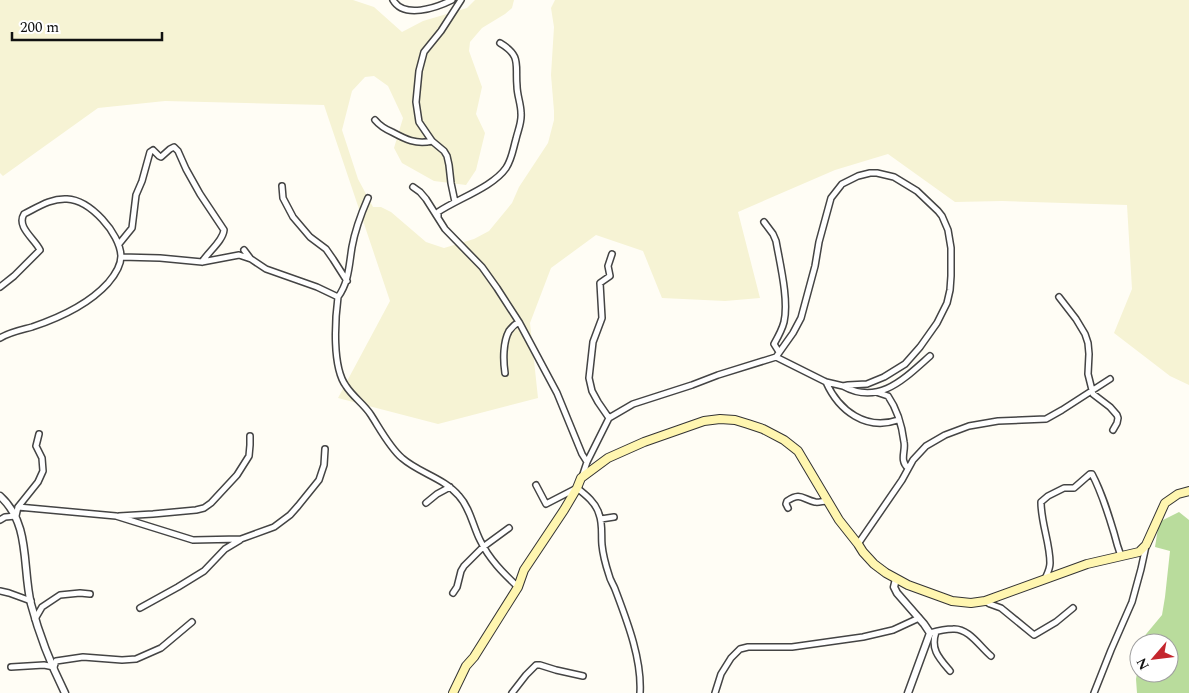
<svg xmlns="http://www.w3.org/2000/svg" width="1189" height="693" font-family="Spectral,serif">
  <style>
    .farmland { fill: #f6f3d4 }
    .forest { fill: #b9dc9c }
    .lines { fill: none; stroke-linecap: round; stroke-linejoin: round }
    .minor-casing { stroke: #444; stroke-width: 8 }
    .tertiary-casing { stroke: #444; stroke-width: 9 }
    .secondary-casing { stroke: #333; stroke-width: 10 }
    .minor { stroke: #fff; stroke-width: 5 }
    .tertiary { stroke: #fff; stroke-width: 6 }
    .secondary { stroke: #fff6b0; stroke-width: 8 }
  </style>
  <rect width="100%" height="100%" fill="#fffdf5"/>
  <path class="farmland" d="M0 0H353L374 7 402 32 423 21 467 8 475 0H514L512 8 505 14 482 28 470 42 469 51 482 87 476 114 485 133 476 170 466 185 434 181 402 163 394 148 403 118 388 86 374 76 365 77 352 91 342 130 358 179 373 207H381L391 212 426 242 444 248 474 239 489 231 512 203 519 187 548 143 554 120V111L551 75 554 27 551 8 555 0H1189V385L1170 376 1114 333 1132 289 1127 205 1002 201 955 202 888 154 835 170 738 212 760 298 725 301 662 298 643 251 596 235 551 268 530 323 538 398 438 424 338 398 390 301 324 105 165 101 98 108 3 176 0 173Z"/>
  <path class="forest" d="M1179 512 1189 520V693H1137L1136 679 1139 661V673H1169V643H1142V639L1162 615 1165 597 1170 551 1155 547 1159 522Z"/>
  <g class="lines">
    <defs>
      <path id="minor" d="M393 0C404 19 436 8 452 0
        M375 120C380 126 385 129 392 132 405 139 416 145 432 141
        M282 186 283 198 293 217 310 237 326 249 333 259 347 281
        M413 187 420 192 426 199 445 229 482 267 497 288 519 322 557 393 582 454 587 462
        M455 202 451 183 449 165 447 156 444 151 432 141 419 122 416 102 419 71 424 52 441 31 461 0
        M438 217V212C457 199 493 187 506 168 512 159 513 149 516 139 518 130 522 122 521 113 521 104 517 95 517 86 515 65 522 56 500 43
        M764 222 773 234 776 241C780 264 789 300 784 322 782 330 778 337 774 344L779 352
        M119 244 132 228 136 195 142 181 150 152 153 150 159 156 161 157 170 149 174 147 178 151 186 169 200 194 224 230C223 241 208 252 202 262
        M244 250 250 258
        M121 257 160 258 202 262 239 255 251 259 266 269 317 287 338 297C335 320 332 367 346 386 353 397 364 404 371 415 380 429 390 448 402 458 419 473 444 478 459 496 470 508 473 526 480 540 489 559 503 573 518 587
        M0 287 14 276 40 250C35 239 16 227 24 214 38 207 51 198 67 199 90 200 120 233 121 256 121 266 114 276 108 283 89 304 59 318 32 327 21 330 10 332 0 338
        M338 297C349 282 349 265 352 247 355 230 361 214 368 198
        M1059 297 1076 319 1085 334 1088 343 1089 354 1088 374 1093 394 1110 407 1117 415 1118 418 1117 423 1113 430
        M505 373C503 360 503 342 509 331 512 327 515 324 519 322
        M826 382C839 411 866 431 898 420
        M843 386C879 406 905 378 930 356
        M876 392 888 396C897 409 902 426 904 442 906 451 899 460 908 468
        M609 418 598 402 592 391 589 378 593 342 602 318 600 283 610 276 608 266 612 254
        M582 477 587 462 609 418 633 404 692 385 718 375 776 357 826 382 843 386 848 385 867 384 884 377 905 364 920 347 937 323 947 303 950 290 951 276V248L948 230 942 216 938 211 917 191 894 177 877 173H870L858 176 842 184 831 198 819 242 815 266 801 318 793 333 776 357
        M536 485 546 504 577 488C586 495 596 503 599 514 603 524 601 535 602 545 603 555 606 566 609 575 610 580 613 584 615 589 627 621 642 659 640 693
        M426 503 437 494 450 487
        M18 507 38 482 43 471 42 458 36 446 39 434
        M788 508 786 504 787 501C801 492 802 499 815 502 818 503 823 501 827 501
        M119 516 153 514 196 510 204 508 211 503 237 475 249 456 250 445V436
        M0 520 5 517 16 516 18 507 116 516 193 540 241 539 274 527 290 515 298 506 319 480 324 465 325 449
        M601 523V519L614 517
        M858 544 902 480 913 460 926 446 945 435 969 426 998 421 1046 419 1062 410 1110 379
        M1045 579C1047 574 1050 569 1050 563 1050 543 1041 523 1041 502L1048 496 1064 488H1074L1090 474H1092C1102 493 1108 513 1114 533 1116 541 1118 548 1121 556
        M0 591 9 593 31 601
        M453 593 457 587 461 571 464 566 483 547 509 528
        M985 601 990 604 1001 608 1034 635 1056 622 1073 608
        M140 608 178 587 204 571 225 549 240 540
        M35 619 42 607 60 595 80 593 90 594
        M936 632C930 649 939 658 950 671
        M930 633C937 631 945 629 953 629 969 628 980 647 991 656
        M11 667 44 665 54 667 56 661 83 657 122 660 136 659 161 648 192 622
        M512 693 526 675 536 665H540L556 670 583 676
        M715 693 721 674 731 658 740 649 748 647H792L863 637 893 630 919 618
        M1094 693 1111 650 1132 602 1141 569 1146 546"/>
      <path id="tertiary" d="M0 496C31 524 22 567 31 604 39 634 51 665 65 693
        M896 579 894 587 897 593 924 624 930 633 908 693"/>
      <path id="secondary" d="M453 693 466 666 474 657 518 587 524 570 564 510 577 488 581 478 608 458 644 442 704 421 720 419 735 420 748 424 763 429 784 440 798 451 839 520 858 544 863 552 874 564 886 573 908 585 952 601 971 603 985 601 1087 564 1139 552 1146 545 1165 503 1178 494 1189 491"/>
    </defs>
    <use href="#minor" class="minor-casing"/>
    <use href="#tertiary" class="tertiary-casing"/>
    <use href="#secondary" class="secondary-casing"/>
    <use href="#minor" class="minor"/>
    <use href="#tertiary" class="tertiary"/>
    <use href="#secondary" class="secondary"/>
  </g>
  <g transform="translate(1154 658) rotate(242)"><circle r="24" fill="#ffffff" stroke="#a0a0a0"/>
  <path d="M0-4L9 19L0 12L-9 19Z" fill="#c4262e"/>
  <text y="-8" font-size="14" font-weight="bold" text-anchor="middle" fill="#111111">N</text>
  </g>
  <path d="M12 32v8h150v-8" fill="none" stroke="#111111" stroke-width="2.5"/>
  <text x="20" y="32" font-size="15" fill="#111111" stroke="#ffffff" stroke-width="4" paint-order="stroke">200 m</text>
</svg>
